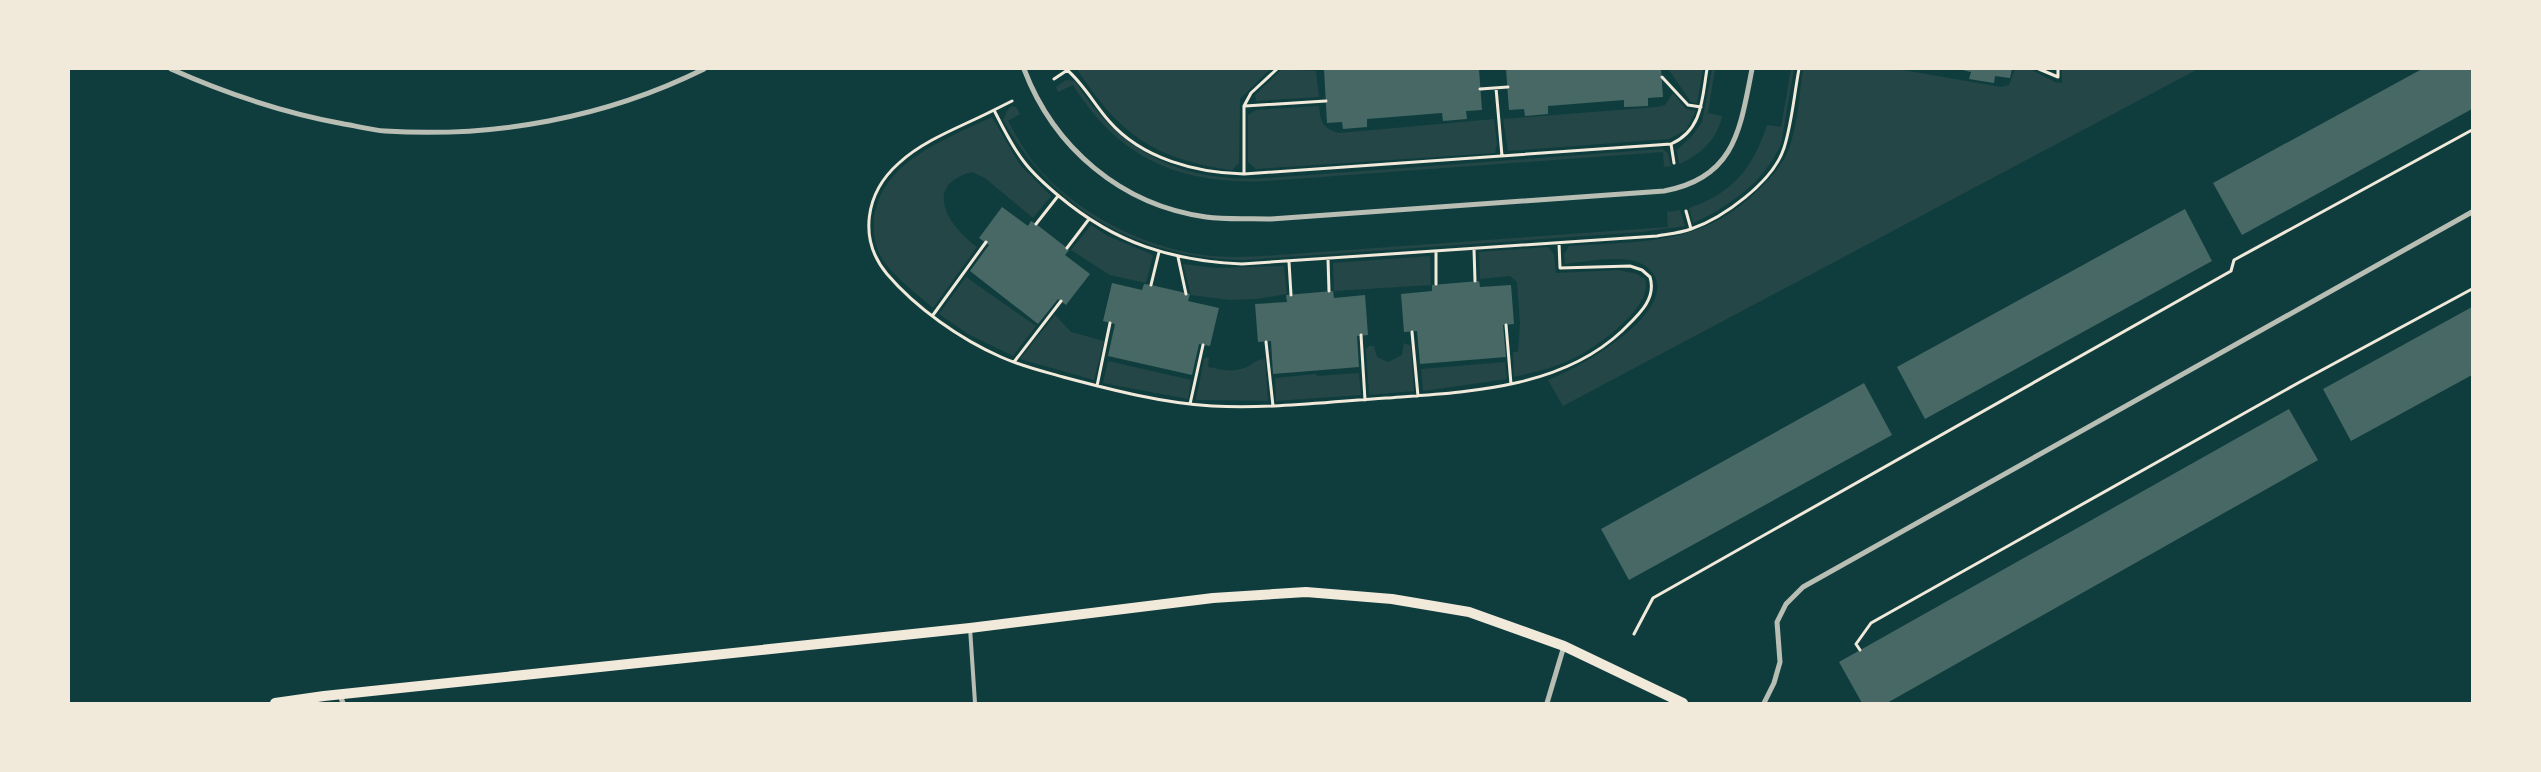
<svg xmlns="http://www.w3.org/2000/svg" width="2541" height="772" font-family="Mulish,sans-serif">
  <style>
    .green { fill: #244646 }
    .building { fill: #486865 }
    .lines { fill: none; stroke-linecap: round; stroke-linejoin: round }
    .path { stroke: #f1e9da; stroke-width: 3 }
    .service { stroke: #b8beb3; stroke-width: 4 }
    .minor { stroke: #b8beb3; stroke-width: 5 }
    .secondary { stroke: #f1e9da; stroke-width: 10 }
  </style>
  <rect width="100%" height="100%" fill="#0f3d3e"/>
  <path class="green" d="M1077 69H1270L1240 99 1239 163 1232 170C1155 160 1118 133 1077 69Z
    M1282 69 1316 71 1319 97 1256 101 1255 95Z
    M1668 69H1703L1697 103 1691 102Z
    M1712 69H1715L1708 113 1722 116C1718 139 1699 156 1679 164L1677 150 1692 136 1702 122Z
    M1791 69H1794L1781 144C1765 181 1729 207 1693 223L1689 208C1733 193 1753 168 1767 125L1781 127Z
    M1803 69H1897L2001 87 2009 85 2015 69H2030L2055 82 2062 83V69H2198L1563 406 1548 380C1578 368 1662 322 1657 283 1655 271 1645 264 1634 261 1615 256 1584 262 1565 264L1564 254 1569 246C1640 241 1700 246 1755 193 1768 181 1781 168 1788 151 1798 126 1799 95 1803 69Z
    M1066 80 1075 81C1120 153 1182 183 1266 178L1662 149 1668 153 1671 166 1664 167 1663 152 1267 181C1181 185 1119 159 1073 85L1058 92 1056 87Z
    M1673 93 1686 109 1696 111 1686 130 1669 139 1508 151 1503 119 1657 107 1665 105Z
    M1012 106 1016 107 1020 114 1008 121C1016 136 1024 150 1034 163 1074 212 1140 246 1202 255 1227 258 1252 257 1278 255L1668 227 1667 212 1680 210 1685 226 1642 232 1244 260C1139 258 1055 212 1003 120L1008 109Z
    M1319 106C1320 121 1323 129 1339 133L1494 119 1497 144 1495 153 1256 169 1248 162V115L1256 110Z
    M992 117 1020 165 1051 196 1033 218 985 178 972 172C922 185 948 226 977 247L933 308C916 293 896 279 883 260 875 248 873 234 874 220 880 161 947 139 992 117Z
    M1091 225 1108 236 1153 255 1146 283 1110 275 1071 250Z
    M1548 247 1554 254 1556 273 1619 270 1637 274 1645 279C1655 306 1595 348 1574 358 1555 368 1534 372 1514 377L1513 352H1518L1520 323 1517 282 1510 276 1480 279 1479 252Z
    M1430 256 1431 285 1334 291 1333 263Z
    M1183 264 1216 268 1284 266 1287 294 1256 299 1229 300 1191 295Z
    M966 277 1036 326 1013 356 968 334 939 314Z
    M1055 315 1071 332 1104 341 1094 380 1020 359Z
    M1404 343 1411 346 1414 391 1369 395 1366 349 1369 346H1374L1377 357 1388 362 1402 355Z
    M1206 357 1209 358 1208 367C1219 369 1232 373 1244 368 1254 365 1251 361 1265 359L1268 401 1196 400 1204 359Z
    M1108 361 1191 380 1188 399 1103 383Z
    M1505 362 1507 379 1423 391 1421 369Z
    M1359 373 1361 395 1276 401 1275 378 1316 374 1317 376Z"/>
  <path class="building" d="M1324 69H1479L1482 110 1466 111 1467 119 1443 121 1442 113 1367 119V127L1343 129 1342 122 1327 123Z
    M1506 69H1661L1663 97 1648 98V106L1624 107V100L1548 106V114L1525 116 1524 109 1509 110Z
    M1958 69H2012L2010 78 1995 76 1994 83 1969 79 1971 72Z
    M2422 69H2472V109L2242 235 2213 183Z
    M1002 207 1028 226 1031 221 1036 224 1067 248 1069 250 1065 255 1090 274 1066 305 1058 299 1038 324 970 271 989 245 979 238Z
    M2185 209 2212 261 1925 419 1897 367Z
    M1479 281 1480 287 1511 285 1514 324 1503 325 1506 357 1420 364 1417 331 1404 332 1401 294 1432 291V285Z
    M1112 283 1142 290 1144 284 1151 285 1190 294 1188 301 1219 308 1210 346 1199 344 1192 375 1108 356 1115 324 1103 321Z
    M1333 291 1334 298 1365 295 1368 335 1357 336 1359 367 1273 374 1271 341 1258 342 1255 304 1287 302 1286 295Z
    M2472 307V375L2351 441 2323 389Z
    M1864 383 1892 435 1629 580 1601 529Z
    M2289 409 2318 460 1887 703H1862L1839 662Z"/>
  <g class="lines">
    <path class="path" d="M1066 69C1083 83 1094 104 1109 121 1142 159 1197 173 1244 174L1671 144C1703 130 1702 98 1707 69
      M2039 69 2058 77V69
      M1662 77 1688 105 1701 107
      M1054 79 1069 69
      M1496 88 1502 156
      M1480 89 1508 87
      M1012 101 994 110C1003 128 1012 147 1025 163 1035 176 1048 187 1060 197 1115 243 1172 261 1242 264L1657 236C1668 234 1680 233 1691 229 1723 218 1773 182 1784 148 1792 123 1794 95 1799 69
      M1245 106 1326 101
      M994 110C963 126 925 139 899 163 865 193 858 239 887 274 916 308 960 339 1001 357 1021 366 1042 371 1063 377 1112 390 1162 403 1212 406 1270 409 1328 402 1386 398 1467 392 1560 389 1622 331 1637 316 1657 300 1650 277L1642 270 1630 266 1560 268 1559 243
      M1671 144 1674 163
      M1244 174V106L1251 93 1277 69
      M1686 211 1691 229
      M1036 224 1058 196
      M1067 248 1089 219
      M1474 249 1475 281
      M1436 252V284
      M1178 257 1186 294
      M1328 259 1329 291
      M1289 262 1291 295
      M1151 285 1159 252
      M933 315 986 242
      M1506 325 1511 384
      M1412 332 1418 396
      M1361 335 1365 400
      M1266 342 1273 406
      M1014 362 1061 301
      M1097 386 1110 323
      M1190 404 1203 345
      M1634 634 1653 598 2231 271 2234 260 2472 130
      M1860 650 1856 644 1871 623 2298 383 2472 289"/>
    <path class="service" d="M970 628 975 703"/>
    <path class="minor" d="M171 69C227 94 284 113 344 124 357 126 371 130 385 131 495 138 605 118 704 69
      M1024 69C1054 148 1121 205 1206 217 1227 220 1249 218 1271 219L1664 191C1735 178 1740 130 1752 69
      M340 695 343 703
      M1547 703 1564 646
      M1764 703 1774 683 1780 662 1777 622 1786 604 1803 587 2472 212"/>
    <path class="secondary" d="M275 703 324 696 970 628 1213 598 1306 592 1392 599 1469 612 1564 646 1683 703"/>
  </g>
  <rect width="2541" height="772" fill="none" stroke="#f1e9da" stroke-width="140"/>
</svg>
